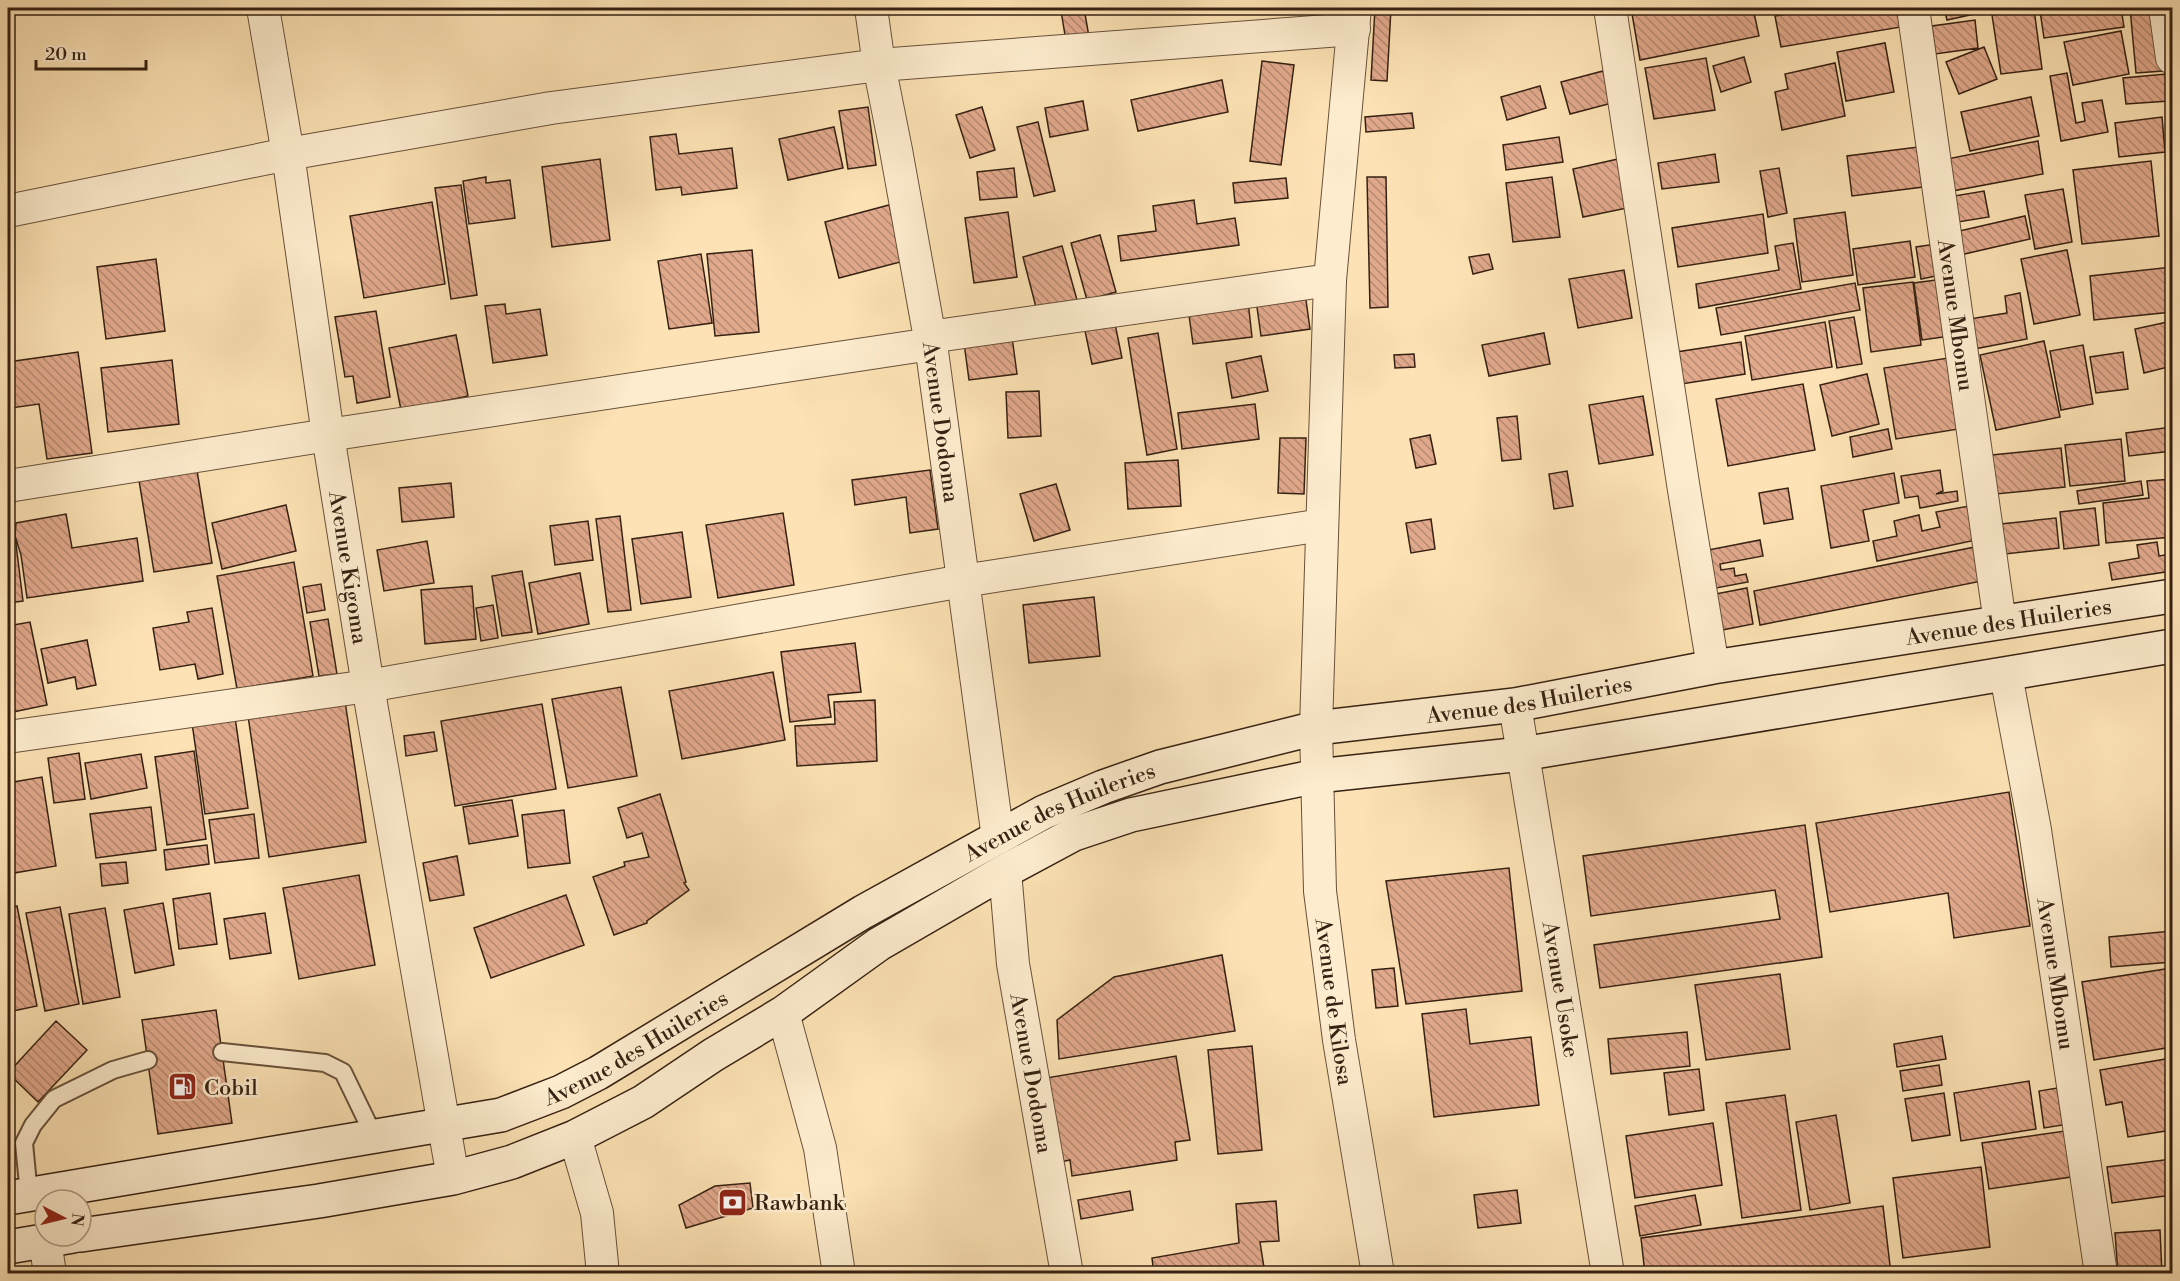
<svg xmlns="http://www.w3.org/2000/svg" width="2180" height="1281" font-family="'Libre Bodoni',serif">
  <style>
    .building { fill: url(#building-back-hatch); stroke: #362112; stroke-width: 1.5 }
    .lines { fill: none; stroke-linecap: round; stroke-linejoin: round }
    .service-casing { stroke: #68513a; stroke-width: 20 }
    .minor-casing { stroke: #68513a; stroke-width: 34 }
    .secondary-casing { stroke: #362112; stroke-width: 36 }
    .service { stroke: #fdecce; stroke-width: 16 }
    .minor { stroke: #fdecce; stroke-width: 32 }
    .secondary { stroke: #fdecce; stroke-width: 33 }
    .labels { text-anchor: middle; stroke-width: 5; stroke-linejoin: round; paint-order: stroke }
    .street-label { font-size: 22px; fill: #362112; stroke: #fdecce }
    .poi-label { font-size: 22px; fill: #362112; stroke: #fdecce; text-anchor: start }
  </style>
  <defs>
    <pattern id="building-back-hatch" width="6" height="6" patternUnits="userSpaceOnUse" patternTransform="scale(1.5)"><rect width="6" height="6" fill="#e1a98c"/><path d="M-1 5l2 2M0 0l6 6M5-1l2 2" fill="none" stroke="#b78971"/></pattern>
  </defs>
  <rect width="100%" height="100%" fill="#fce2b4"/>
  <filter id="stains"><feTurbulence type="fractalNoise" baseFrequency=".00333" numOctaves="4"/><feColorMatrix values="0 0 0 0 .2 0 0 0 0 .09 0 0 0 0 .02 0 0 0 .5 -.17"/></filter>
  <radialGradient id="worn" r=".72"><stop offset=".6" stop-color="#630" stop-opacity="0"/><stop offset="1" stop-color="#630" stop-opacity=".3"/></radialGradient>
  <path class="building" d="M1084 8 1089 37 1066 41 1061 11Z
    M1375 8H1391L1387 81 1371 80Z
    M1631 8H1753L1759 36 1640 60Z
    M1825 8H1898L1901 27 1781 47 1775 16Z
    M1944 8H1993V10L1947 20Z
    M2064 8H2121L2124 27 2044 38 2040 11Z
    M2130 8H2157L2163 71 2136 73Z
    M2034 9 2042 69 2001 74 1992 15Z
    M1975 20 1978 48 1935 54 1932 26Z
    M2121 31 2129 74 2073 85 2064 42Z
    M1885 43 1894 92 1846 101 1837 52Z
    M1984 47 1997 79 1959 94 1946 62Z
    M1744 57 1751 82 1721 92 1713 66Z
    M1706 58 1715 110 1654 119 1645 68Z
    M1262 61 1294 65 1281 165 1250 161Z
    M1835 63 1845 116 1782 130 1775 92 1788 89 1785 74Z
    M1603 71 1612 103 1570 114 1561 82Z
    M2067 73 2076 123 2085 121 2082 103 2102 100 2108 132 2061 141 2050 76Z
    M2166 74 2169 101 2126 104 2123 78Z
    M1222 80 1228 112 1138 131 1131 100Z
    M1540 86 1546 108 1507 120 1501 97Z
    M2031 97 2039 136 1970 151 1961 112Z
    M1083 101 1088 130 1050 137 1045 108Z
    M868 107 876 165 848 169 839 111Z
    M982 107 995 150 970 158 956 115Z
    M1412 113 1414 128 1366 132 1365 117Z
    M2162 117 2165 152 2119 157 2115 123Z
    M1038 122 1055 191 1034 196 1017 127Z
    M834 127 843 168 788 180 779 139Z
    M676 134 679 154 732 148 737 188 682 195 681 187 656 190 650 137Z
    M1559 137 1563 162 1506 170 1503 145Z
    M2038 141 2043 174 1952 191 1947 159Z
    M1918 147 1923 187 1852 196 1847 156Z
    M1715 154 1719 182 1662 189 1658 163Z
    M1627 157 1637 206 1583 217 1573 169Z
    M600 159 610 240 552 247 542 167Z
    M2151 161 2159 236 2082 244 2073 170Z
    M1014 168 1017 197 980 200 977 172Z
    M1779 168 1787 213 1768 217 1760 171Z
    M486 177V183L510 180 515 218 469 224 463 181Z
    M1367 177H1386L1388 307 1370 308Z
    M1552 177 1560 237 1513 242 1506 183Z
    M1286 178 1288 198 1235 203 1233 183Z
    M461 185 477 295 451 299 435 188Z
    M2063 189 2072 242 2035 249 2025 195Z
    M1984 191 1989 217 1958 222 1954 196Z
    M1194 200 1197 224 1235 218 1239 245 1121 261 1118 236 1156 231 1153 206Z
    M432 202 445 284 364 298 350 216Z
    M889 205 904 261 839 278 825 222Z
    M1008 212 1017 277 974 283 965 218Z
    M1845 212 1853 275 1802 282 1794 219Z
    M1763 214 1768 253 1678 267 1672 228Z
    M2025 216 2030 239 1960 255 1955 232Z
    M1100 235 1116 292 1087 300 1071 243Z
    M1910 241 1915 277 1858 285 1853 249Z
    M1793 243 1801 289 1699 308 1696 284 1779 270 1775 246Z
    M1936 244 1941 275 1921 279 1916 247Z
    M1062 246 1077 300 1037 311 1023 257Z
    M752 250 759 332 715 336 707 254Z
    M2067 250 2080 315 2034 324 2021 259Z
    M701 254 712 323 669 329 658 261Z
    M1489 254 1493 269 1473 274 1469 257Z
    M156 259 165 331 106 339 97 267Z
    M2172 267V312L2094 320 2090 276Z
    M1624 270 1632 318 1578 328 1569 279Z
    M1943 279 1950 336 1922 340 1914 283Z
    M1913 282 1921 345 1871 352 1863 288Z
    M1855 283 1860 310 1721 335 1716 308Z
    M1305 293 1310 329 1261 336 1256 300Z
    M2020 293 2027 339 1974 349 1969 319 2007 313 2005 296Z
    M1248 301 1252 337 1193 344 1188 308Z
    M505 304 506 314 540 309 547 355 493 363 485 306Z
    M376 311 390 397 357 403 353 376 345 377 335 317Z
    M1854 317 1862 364 1837 368 1829 321Z
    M1114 319 1122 358 1092 364 1084 326Z
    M2172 321V366L2144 373 2135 329Z
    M1825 322 1832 367 1752 380 1745 336Z
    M1158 333 1177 449 1147 455 1128 338Z
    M1544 333 1550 364 1489 376 1482 345Z
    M456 335 468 396 401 410 389 348Z
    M1012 337 1017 374 969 380 964 343Z
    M2044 341 2060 417 1996 430 1980 355Z
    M1741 342 1745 374 1675 385 1670 353Z
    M2083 345 2093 404 2061 410 2050 351Z
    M78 352 92 453 47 459 39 404 11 408 8 384V362Z
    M2123 352 2128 389 2096 393 2090 357Z
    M1414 354 1415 367 1395 368 1394 355Z
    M1261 356 1268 391 1232 398 1226 363Z
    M1948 358 1959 429 1896 439 1884 368Z
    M172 360 179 424 108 432 101 368Z
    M1867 374 1879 424 1832 436 1820 385Z
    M1803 384 1815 450 1728 466 1716 399Z
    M1039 391 1041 436 1008 438 1006 392Z
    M1643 396 1653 455 1599 464 1589 405Z
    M1255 404 1259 439 1182 449 1178 413Z
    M1517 416 1521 459 1502 461 1497 418Z
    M2172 427V451L2129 456 2126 433Z
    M1888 429 1892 449 1853 457 1850 437Z
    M1430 435 1436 464 1416 468 1410 439Z
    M1280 438H1306L1304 494 1278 493Z
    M2121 439 2125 481 2070 486 2065 445Z
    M2061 448 2065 487 1996 494 1992 455Z
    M195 458 212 563 154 572 137 468Z
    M1178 460 1181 506 1128 509 1125 463Z
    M930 470 938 529 910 533 906 497 855 505 852 480Z
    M1940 470 1943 491 1936 494 1957 491 1958 501 1920 508 1918 496 1905 498 1901 476Z
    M1567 471 1573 506 1554 509 1549 474Z
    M1894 473 1899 503 1863 510 1869 541 1831 548 1821 486Z
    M2172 479V537L2106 543 2103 503 2149 498 2147 481Z
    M2141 481 2143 495 2079 504 2077 491Z
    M451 483 454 517 402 522 399 488Z
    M1056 484 1070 530 1034 541 1020 494Z
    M1788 488 1793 519 1764 524 1759 493Z
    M286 505 296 551 222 569 212 523Z
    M1969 506 1976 540 1877 561 1873 541 1897 536 1894 521 1919 515 1922 531 1940 527 1936 512Z
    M2095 508 2099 545 2064 549 2060 512Z
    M783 513 794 585 718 598 706 525Z
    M66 514 72 548 137 538 143 581 27 598 21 555 15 536 16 523Z
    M620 516 631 610 608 612 596 519Z
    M2056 518 2059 548 2005 554 2001 524Z
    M1431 519 1435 549 1411 553 1406 523Z
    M588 521 593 560 555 565 550 526Z
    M682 532 691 597 641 604 632 539Z
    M15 536 23 601 8 603V537Z
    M1760 540 1763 556 1720 564 1721 570 1734 568 1735 576 1746 574 1748 582 1711 589 1703 551Z
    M427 541 434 583 384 591 377 550Z
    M2157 542 2159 556 2172 554V571L2112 580 2109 563 2139 558 2137 545Z
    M1980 546 1987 580 1760 625 1754 591Z
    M294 562 313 676 237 689 217 576Z
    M522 571 532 632 502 636 492 576Z
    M580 573 589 624 538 634 529 583Z
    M321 584 325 610 307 613 303 587Z
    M472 586 476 639 425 644 421 590Z
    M1747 588 1753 624 1712 632 1705 596Z
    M1094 597 1100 656 1029 663 1023 605Z
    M493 605 498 638 481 641 476 608Z
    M212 608 223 674 198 679 195 664 160 670 153 628 189 622 187 612Z
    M328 619 337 674 319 676 310 622Z
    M30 622 47 705 8 713V626Z
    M87 640 96 685 77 689 75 677 48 683 41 649Z
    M855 643 861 692 828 695 831 717 790 722 781 652Z
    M773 672 785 740 682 759 669 691Z
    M621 687 637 776 568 788 552 699Z
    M875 700 877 761 797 766 795 726 835 724 834 702Z
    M345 701 366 842 269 857 248 716Z
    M542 704 556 789 455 806 441 721Z
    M235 717 248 808 205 814 192 723Z
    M434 732 437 751 406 756 404 736Z
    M194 751 206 839 167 845 155 757Z
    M79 753 85 799 54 803 48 758Z
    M141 754 147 788 91 799 85 763Z
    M42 777 56 866 8 874V783Z
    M2009 792 2030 926 1954 938 1948 893 1830 912 1816 823Z
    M660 794 686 882 684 883 689 890 647 921V923L614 935 593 877 625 866 624 862 649 857 642 833 627 838 618 808Z
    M512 800 518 836 469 844 463 807Z
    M151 807 156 850 96 858 90 814Z
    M564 810 570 863 528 868 522 815Z
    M254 814 259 858 215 863 209 820Z
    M1805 825 1822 957 1600 988 1594 945 1780 919 1775 890 1591 916 1583 856Z
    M207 845 209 864 166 870 164 850Z
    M457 856 464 895 430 901 423 863Z
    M126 862 128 883 102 886 100 864Z
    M1509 868 1522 991 1406 1004 1386 881Z
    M359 875 375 965 299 979 283 888Z
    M210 893 217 944 179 949 173 899Z
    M566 895 584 945 491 978 474 928Z
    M163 903 174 965 135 973 124 910Z
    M17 906 37 1006 8 1012V908Z
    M60 907 79 1004 45 1011 26 913Z
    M105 908 120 997 83 1004 69 914Z
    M265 913 271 953 230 959 224 919Z
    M2172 931V962L2111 967 2109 937Z
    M1222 955 1235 1031 1059 1059 1057 1020 1114 977Z
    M1394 968 1398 1006 1376 1008 1372 970Z
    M2172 968V1047L2094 1060 2082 982Z
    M1780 974 1790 1049 1706 1060 1695 985Z
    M1466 1009 1470 1044 1531 1037 1539 1105 1434 1117 1422 1014Z
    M216 1010 232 1123 158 1134 142 1020Z
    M56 1021 87 1050 38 1102 8 1073Z
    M1687 1032 1690 1066 1611 1074 1608 1039Z
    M1942 1036 1946 1059 1897 1067 1894 1044Z
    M1252 1046 1262 1150 1218 1154 1208 1050Z
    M1176 1056 1190 1140 1175 1142 1177 1160 1072 1176 1070 1160 1060 1162 1046 1078Z
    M2172 1058V1130L2128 1137 2122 1102 2106 1105 2100 1070Z
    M1939 1065 1942 1085 1903 1091 1900 1071Z
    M1699 1069 1704 1110 1669 1115 1664 1073Z
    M2029 1081 2036 1129 1961 1141 1954 1093Z
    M2057 1088 2063 1125 2044 1128 2039 1091Z
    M1944 1093 1950 1135 1912 1141 1905 1099Z
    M1785 1095 1801 1210 1742 1218 1726 1103Z
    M1836 1115 1850 1203 1810 1210 1796 1122Z
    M1713 1123 1722 1185 1635 1198 1626 1136Z
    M2065 1131 2071 1177 1989 1189 1982 1143Z
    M2172 1159V1195L2112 1203 2107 1167Z
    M1981 1167 1990 1247 1903 1258 1893 1178Z
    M750 1183 753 1208 686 1228 679 1205 715 1186Z
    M1517 1190 1521 1223 1478 1228 1474 1195Z
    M1130 1191 1133 1210 1081 1219 1078 1200Z
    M1695 1195 1701 1225 1640 1236 1635 1206Z
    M1276 1201 1279 1241 1260 1242 1265 1274H1154L1152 1258 1239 1243 1236 1204Z
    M2172 1205V1255L2167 1206Z
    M1883 1206 1891 1274H1837V1270L1812 1274H1645L1641 1238Z
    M2160 1230 2162 1274H2118L2115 1233Z"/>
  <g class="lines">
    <defs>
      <path id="service" d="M222 1052 325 1063 343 1072 374 1136
        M29 1195 24 1143 33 1125 54 1099 113 1070 148 1060"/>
      <g id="minor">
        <path id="s1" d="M263 8 288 154 328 435 368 686 453 1178"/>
        <path id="s2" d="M871 8 879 65 896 150 931 344 998 838"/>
        <path id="s3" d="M1355 8 1330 280 1316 728 1320 891 1339 1040 1378 1274"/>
        <path d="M1610 8 1684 490 1713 667"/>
        <path id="s4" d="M1913 8 2000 623"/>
        <path d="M2165 8 2172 58"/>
        <path d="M8 211 288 154 551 108 879 65 1354 29"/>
        <path d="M929 337 1330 280"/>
        <path d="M8 486 328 435 931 344"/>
        <path id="s5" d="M2006 675 2035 830 2101 1274"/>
        <path id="s6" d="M1515 705 1608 1274"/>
        <path d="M8 737 368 686 963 581 1322 525"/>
        <path id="s7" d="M1005 871 1013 964 1067 1274"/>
        <path d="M783 1013 820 1148 839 1274"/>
        <path d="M575 1137 597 1213 603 1274"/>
        <path d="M45 1240 50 1274"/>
      </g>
      <g id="secondary">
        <path id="s8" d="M8 1198 501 1115 561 1092 598 1073 863 912 1044 812 1103 787 1160 767 1316 728 1515 705 1713 667 2172 596"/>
        <path d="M81 1235 319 1201 453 1178 512 1162 575 1137 643 1102 713 1055 783 1013 879 944 1005 871 1074 834 1131 815 1317 776 1522 754 2172 646"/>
        <path d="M8 1247 73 1236"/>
      </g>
    </defs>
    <use href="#service" class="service-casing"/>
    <use href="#minor" class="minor-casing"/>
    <use href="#secondary" class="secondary-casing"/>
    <use href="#service" class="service"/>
    <use href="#minor" class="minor"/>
    <use href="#secondary" class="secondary"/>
  </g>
  <defs>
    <symbol id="fuel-square" viewBox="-11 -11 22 22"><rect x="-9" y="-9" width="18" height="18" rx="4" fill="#8f2418" stroke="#fdecce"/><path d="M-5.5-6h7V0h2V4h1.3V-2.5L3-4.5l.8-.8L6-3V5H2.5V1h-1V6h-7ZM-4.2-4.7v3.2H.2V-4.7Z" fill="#fff"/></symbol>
    <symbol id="bank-square" viewBox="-11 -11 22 22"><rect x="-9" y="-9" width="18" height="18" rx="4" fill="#8f2418" stroke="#fdecce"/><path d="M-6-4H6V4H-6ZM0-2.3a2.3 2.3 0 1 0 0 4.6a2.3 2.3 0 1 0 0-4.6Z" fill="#fff"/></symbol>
  </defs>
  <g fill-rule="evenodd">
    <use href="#fuel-square" x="166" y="1070" width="33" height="33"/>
    <use href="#bank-square" x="716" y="1186" width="33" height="33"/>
  </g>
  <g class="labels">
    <g class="street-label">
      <text dy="8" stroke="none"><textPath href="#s4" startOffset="310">Avenue Mbomu</textPath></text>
      <text dy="8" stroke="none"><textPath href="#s2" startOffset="420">Avenue Dodoma</textPath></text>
      <text dy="8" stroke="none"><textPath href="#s1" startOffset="566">Avenue Kigoma</textPath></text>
      <text dy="8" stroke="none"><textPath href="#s8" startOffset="2109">Avenue des Huileries</textPath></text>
      <text dy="8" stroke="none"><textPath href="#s8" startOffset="1623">Avenue des Huileries</textPath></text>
      <text dy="8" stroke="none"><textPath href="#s8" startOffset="1137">Avenue des Huileries</textPath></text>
      <text dy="8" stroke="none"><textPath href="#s5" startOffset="303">Avenue Mbomu</textPath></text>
      <text dy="8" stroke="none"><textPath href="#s6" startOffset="288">Avenue Usoke</textPath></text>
      <text dy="8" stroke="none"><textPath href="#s3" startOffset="996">Avenue de Kilosa</textPath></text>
      <text dy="8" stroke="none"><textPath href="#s8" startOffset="651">Avenue des Huileries</textPath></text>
      <text dy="8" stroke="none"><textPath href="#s7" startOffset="204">Avenue Dodoma</textPath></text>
    </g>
    <g class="poi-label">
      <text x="204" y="1095">Cobil</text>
      <text x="754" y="1210">Rawbank</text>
    </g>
  </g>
  <rect width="2180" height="1281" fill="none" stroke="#fce2b4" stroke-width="30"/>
  <rect x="9" y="9" width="2162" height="1263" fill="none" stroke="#362112" stroke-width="3"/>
  <rect x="15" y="15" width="2150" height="1251" fill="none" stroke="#362112" stroke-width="1.5"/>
  <g transform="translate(63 1218) rotate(97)"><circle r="28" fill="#fdecce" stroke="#ad9b83" stroke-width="1.5"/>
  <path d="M0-4.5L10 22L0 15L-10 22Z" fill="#8f2418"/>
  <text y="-9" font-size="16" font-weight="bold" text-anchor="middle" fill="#362112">N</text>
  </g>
  <path d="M36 60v9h110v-9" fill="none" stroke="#362112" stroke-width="3"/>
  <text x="45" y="60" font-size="18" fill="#362112" stroke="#fdecce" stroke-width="4.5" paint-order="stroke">20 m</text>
  <rect width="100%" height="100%" filter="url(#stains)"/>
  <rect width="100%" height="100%" fill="url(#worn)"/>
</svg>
